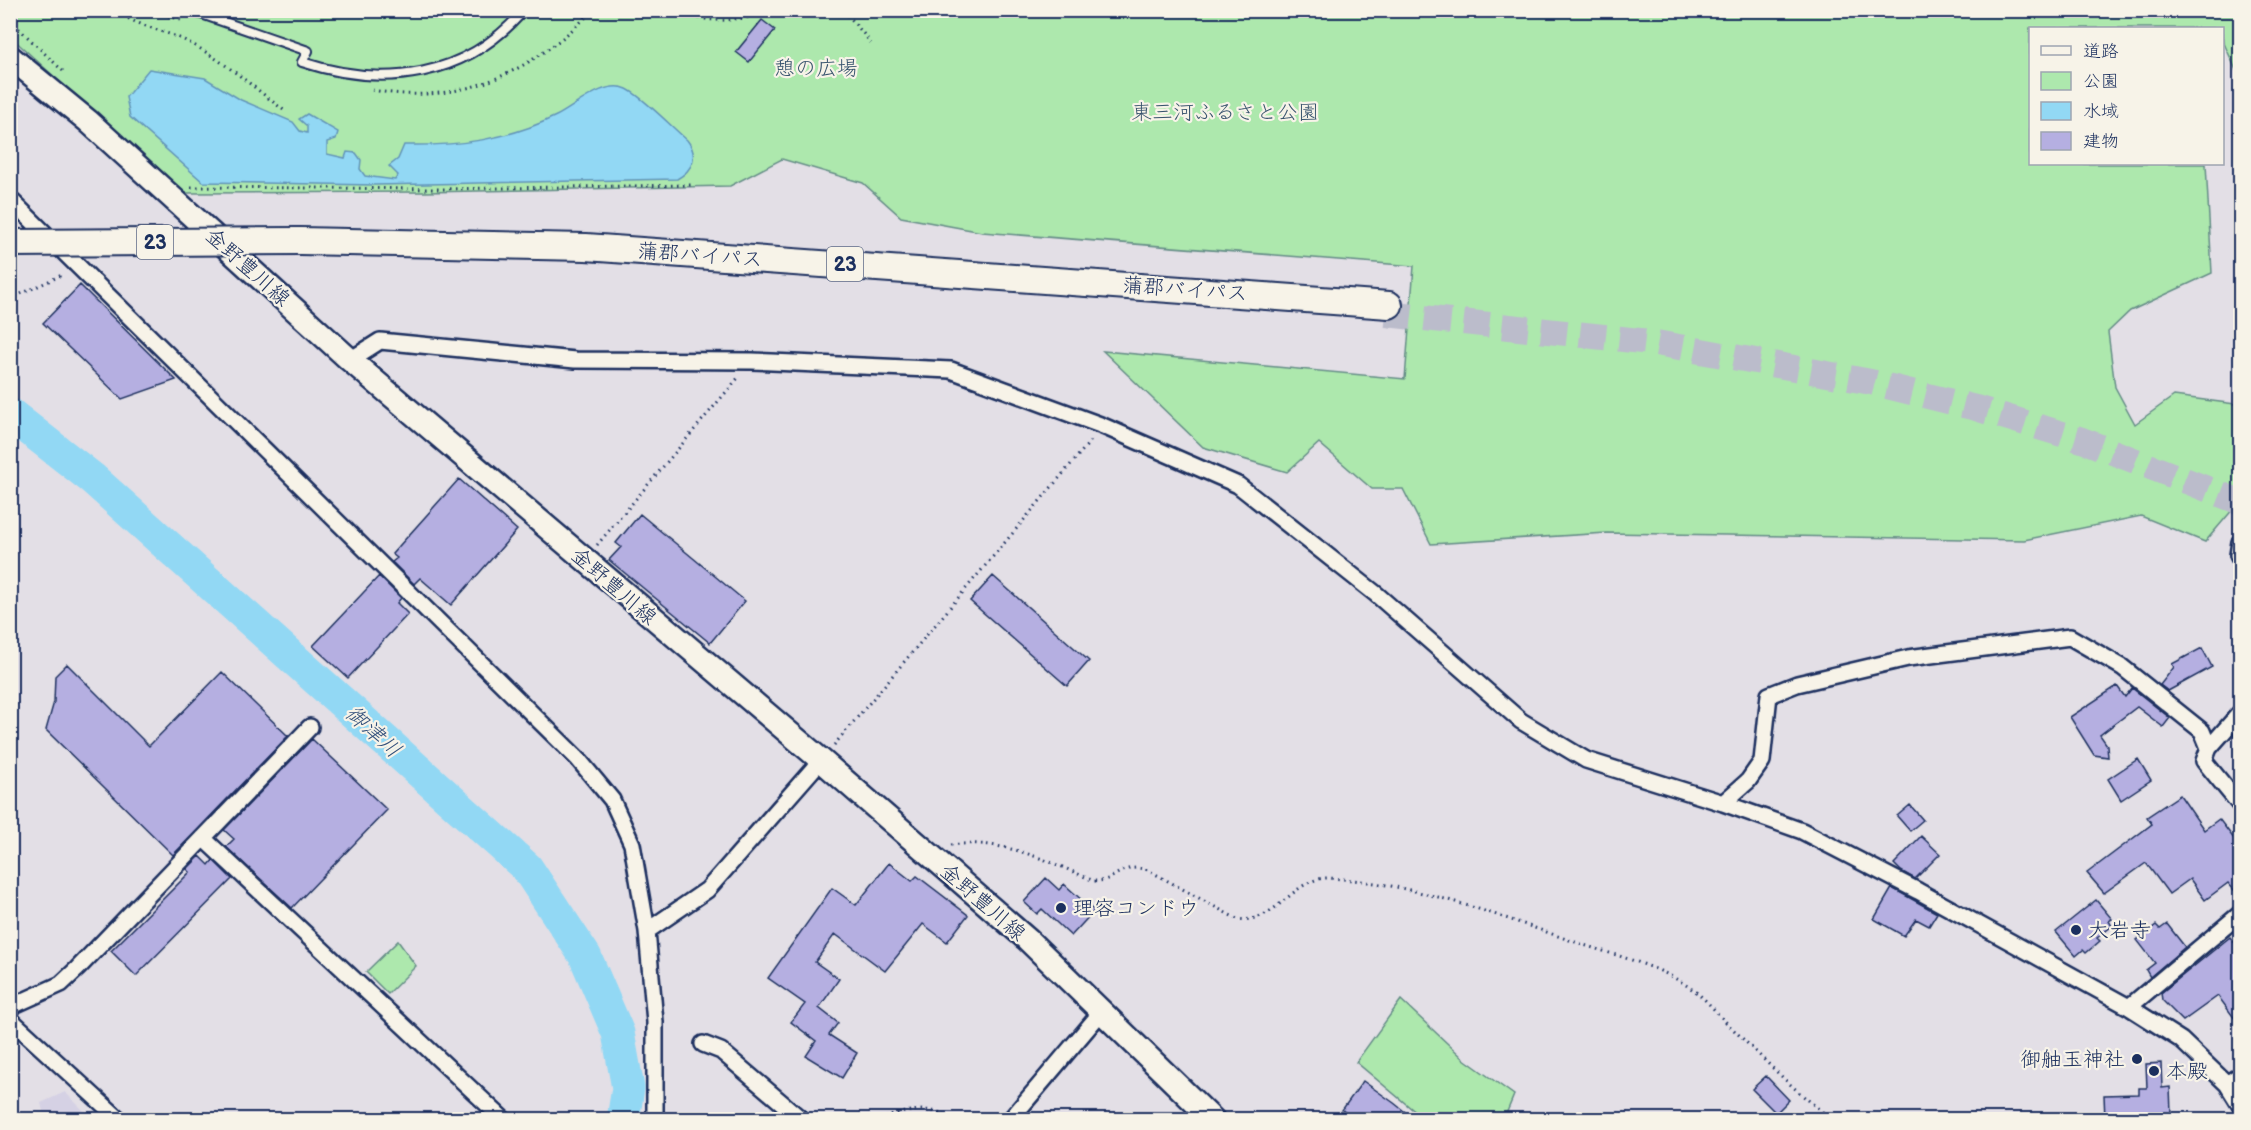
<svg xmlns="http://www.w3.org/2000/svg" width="2251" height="1130" font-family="'Balsamiq Sans','Klee One',sans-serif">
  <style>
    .built { fill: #d5d1e4 }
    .green { fill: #ade8ad; stroke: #648c86; stroke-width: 1.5 }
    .water { fill: #92d8f4; stroke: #6294b8; stroke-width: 1.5 }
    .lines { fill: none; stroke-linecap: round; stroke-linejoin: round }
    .river { stroke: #92d8f4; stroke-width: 33 }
    .building { fill: #b5afe1; stroke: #1b2f5e; stroke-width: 1.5 }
    .trunk-tunnel { stroke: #bbbccb; stroke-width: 26; stroke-dasharray: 26 13; stroke-linecap: butt }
    .service-casing { stroke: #1b2f5e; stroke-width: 12 }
    .minor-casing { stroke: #1b2f5e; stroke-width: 20 }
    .secondary-casing { stroke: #1b2f5e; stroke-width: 27 }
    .trunk-casing { stroke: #1b2f5e; stroke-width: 30 }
    .path { stroke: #1b2f5e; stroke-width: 3; stroke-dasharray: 1.5 4.5; stroke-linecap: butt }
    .service { stroke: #f7f3e8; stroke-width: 8 }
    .minor { stroke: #f7f3e8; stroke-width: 15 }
    .secondary { stroke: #f7f3e8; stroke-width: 22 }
    .trunk { stroke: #f7f3e8; stroke-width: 26 }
    .trunk-bridge-casing { stroke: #1b2f5e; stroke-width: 30; stroke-linecap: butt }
    .trunk-bridge { stroke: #f7f3e8; stroke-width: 26 }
    .poi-dot { fill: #1b2f5e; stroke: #f7f3e8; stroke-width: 2 }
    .labels { text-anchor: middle; stroke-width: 4.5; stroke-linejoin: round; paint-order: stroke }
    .shield { fill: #f7f3e8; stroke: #5d6a87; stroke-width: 1.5 }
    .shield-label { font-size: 20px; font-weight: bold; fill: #1b2f5e }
    .park-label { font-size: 21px; fill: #38546e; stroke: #f7f3e8 }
    .street-label { font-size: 21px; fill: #1b2f5e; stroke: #f7f3e8 }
    .poi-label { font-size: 21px; fill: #1b2f5e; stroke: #f7f3e8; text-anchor: start }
    .water-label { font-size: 22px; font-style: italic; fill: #33517c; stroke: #f7f3e8 }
  </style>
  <rect width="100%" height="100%" fill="#e3dfe6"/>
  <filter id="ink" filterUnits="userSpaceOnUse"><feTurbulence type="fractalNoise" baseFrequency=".0167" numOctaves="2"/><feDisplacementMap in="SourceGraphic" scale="12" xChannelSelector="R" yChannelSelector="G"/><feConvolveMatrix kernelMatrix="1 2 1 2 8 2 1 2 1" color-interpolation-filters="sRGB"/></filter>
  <g filter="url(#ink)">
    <path class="built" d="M65 1092 89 1116 81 1119H45L41 1103Z"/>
    <path class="green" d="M10 11H2240V79L2223 41 2222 28H2030V164H2206L2212 273 2130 311 2108 332 2115 387 2135 424 2174 396 2235 404 2240 415V501L2205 542 2141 516 2024 540 1607 533 1431 544 1403 489H1372L1319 443 1287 472 1203 447 1103 351 1405 379 1414 266 982 232 901 217 863 183 782 159 730 186 425 192 181 193 11 37Z
      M398 941 416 966 388 994 366 972Z
      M1401 1000 1464 1059 1514 1095 1504 1119H1424L1356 1062Z"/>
    <path class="water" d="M149 69 205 78 241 100 293 122 300 131 307 133V126L299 119 307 114 338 132 336 139 327 142V154L345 158 347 152 356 153 361 160 360 169 365 176 395 180 398 175 389 166 398 159 404 145C457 146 508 140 556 116 576 106 604 79 627 89 642 96 673 128 687 140 699 155 693 170 677 179L375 185 203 182 130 117 126 97Z"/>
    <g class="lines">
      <path class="river" d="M10 414 93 479 527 868 585 956 618 1033 628 1088 623 1120"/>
    </g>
    <path class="building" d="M762 20 775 30 749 62 736 52Z
      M80 285 176 380 122 399 43 323Z
      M459 479 517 530 451 605 420 578 414 584 392 562 397 558 392 554Z
      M640 514 745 601 710 643 609 560 621 547 616 543Z
      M379 576 401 598 397 603 408 614 348 678 313 646Z
      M993 576 1089 661 1067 686 970 601Z
      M2202 648 2212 667 2168 691 2160 685 2174 667 2172 664Z
      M67 664 149 746 222 672 288 736 173 855 46 730 54 702 55 676Z
      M2117 686 2125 697 2132 688 2170 718 2163 727 2137 707 2100 735 2107 745 2108 757 2094 755 2070 717Z
      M312 739 387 810 292 908 226 847 234 839 224 830Z
      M2138 759 2151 780 2121 800 2108 779Z
      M2180 795 2204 830 2219 819 2241 848V898L2228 883 2205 900 2190 879 2169 894 2146 863 2104 893 2087 873 2152 824 2147 817Z
      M1910 805 1923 820 1910 831 1897 816Z
      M1921 836 1940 854 1915 879 1901 871 1894 864Z
      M200 856 209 865 213 860 232 879 136 976 111 951 190 872 187 869Z
      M889 863 912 881 917 876 968 915 947 942 923 924 885 971 835 934 815 962 839 979 819 1008 838 1023 829 1035 857 1053 842 1078 806 1056 816 1041 791 1022 805 1004 768 978 832 888 856 905Z
      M1046 878 1059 890 1064 884 1094 911 1071 936 1042 909 1037 914 1024 902Z
      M1892 888 1937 913 1929 926 1916 919 1904 936 1874 919Z
      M2096 900 2112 919 2109 921 2112 926 2097 938 2100 941 2086 953 2083 950 2076 956 2056 932Z
      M2167 924 2185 947 2150 977 2146 970 2155 963 2137 940 2156 925 2160 929Z
      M2230 937 2241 951V1027L2218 996 2183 1021 2162 1000 2161 993Z
      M2161 1063 2162 1088 2170 1087 2171 1113 2128 1114 2129 1119H2105L2104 1095 2139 1094V1088H2147L2146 1064Z
      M1766 1076 1789 1100 1776 1113 1752 1089Z
      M1363 1081 1394 1103 1414 1119H1355L1342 1110Z"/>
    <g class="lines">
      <path class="trunk-tunnel" d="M1386 314 1651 342 1871 382 1976 408 2082 440 2240 502"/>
      <defs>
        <path id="service" d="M190 10 308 51 302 62C384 89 466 78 524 10"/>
        <path id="minor" d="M10 199 578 759 612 800 632 844 647 931 655 1022V1120
          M350 360 380 341 575 360 752 361 951 370 1103 426 1238 485 1376 594 1521 721 1586 760 1723 803 1802 831 1918 891 2129 1007 2181 1040 2227 1084 2240 1105
          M2240 542 2238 555 2240 559
          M2209 748 2240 713
          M1723 803 1748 781 1762 761 1769 695 1797 684 1908 658 2070 637 2122 667 2202 731 2209 748 2204 761 2240 805
          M203 838 504 1120
          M647 931 707 890 821 760
          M10 1007 61 984 77 969 310 727
          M2129 1007 2240 914
          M10 1019 120 1120
          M703 1044 721 1051 802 1120
          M2227 1084 2240 1075
          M1010 1120 1103 1010"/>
        <path id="secondary" d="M10 57 88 121 350 360 821 760 1028 940 1213 1120"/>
        <path id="trunk" d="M300 241 586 247 1389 305"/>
      </defs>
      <use href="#service" class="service-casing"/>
      <use href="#minor" class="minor-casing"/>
      <use href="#secondary" class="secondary-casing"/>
      <use href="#trunk" class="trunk-casing"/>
      <path class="path" d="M122 10V15C142 27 165 31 186 41 222 59 253 87 285 111
        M151 10 181 20
        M670 10C710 25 737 22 777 10
        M844 10 871 43
        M10 20 65 73
        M372 90C461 107 532 72 593 10
        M191 187 439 189 691 185
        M10 299 64 274
        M597 545 738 378
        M834 745 1093 438
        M951 845C1002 838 1049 861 1094 881 1118 882 1118 862 1148 870L1237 919C1277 925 1292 877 1329 878 1417 883 1501 917 1584 945 1618 956 1659 966 1689 987 1705 997 1718 1015 1732 1028 1764 1060 1796 1092 1833 1120
        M880 1120C903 1110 933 1104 955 1120"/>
      <use href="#service" class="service"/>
      <use href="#minor" class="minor"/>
      <use href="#secondary" class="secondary"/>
      <use href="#trunk" class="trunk"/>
      <defs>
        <path id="trunk-bridge" d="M10 243 300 241"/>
      </defs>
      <use href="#trunk-bridge" class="trunk-bridge-casing"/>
      <use href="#trunk-bridge" class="trunk-bridge"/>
    </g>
  </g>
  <g class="poi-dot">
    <circle cx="1061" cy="908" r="6"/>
    <circle cx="2076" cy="930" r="6"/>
    <circle cx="2137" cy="1059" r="6"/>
    <circle cx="2154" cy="1071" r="6"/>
  </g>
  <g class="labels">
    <g class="shield">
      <rect x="137" y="225" width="36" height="34" rx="4.5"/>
      <rect x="827" y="247" width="36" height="34" rx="4.5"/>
    </g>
    <g class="shield-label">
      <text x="155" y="249">23</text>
      <text x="845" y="271">23</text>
    </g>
    <g class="park-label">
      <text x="816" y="75">憩の広場</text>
      <text x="1225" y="119">東三河ふるさと公園</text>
    </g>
    <g class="street-label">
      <text transform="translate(700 255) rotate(4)" y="7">蒲郡バイパス</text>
      <text transform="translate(248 267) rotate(42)" y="7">金野豊川線</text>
      <text transform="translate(1185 289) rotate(4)" y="7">蒲郡バイパス</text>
      <text transform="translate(614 586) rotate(41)" y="7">金野豊川線</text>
      <text transform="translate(983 902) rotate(41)" y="7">金野豊川線</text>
    </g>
    <g class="poi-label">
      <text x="1073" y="915">理容コンドウ</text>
      <text x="2088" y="937">大岩寺</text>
      <text x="2125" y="1066" text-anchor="end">御舳玉神社</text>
      <text x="2166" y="1078">本殿</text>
    </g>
    <g class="water-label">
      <text transform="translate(374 731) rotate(42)" y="8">御津川</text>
    </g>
  </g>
  <rect width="2251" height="1130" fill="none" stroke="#f7f3e8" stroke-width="36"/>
  <rect x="18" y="18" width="2215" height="1094" fill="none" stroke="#1b2f5e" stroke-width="2" filter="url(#ink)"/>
  <rect x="2029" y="27" width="195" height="138" fill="#f7f3e8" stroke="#9fa5b1" stroke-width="1.5"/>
  <rect x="2041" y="46" width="30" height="9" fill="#f7f3e8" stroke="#9fa5b1" stroke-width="1.5"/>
  <text x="2083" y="57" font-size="18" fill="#1b2f5e">道路</text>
  <rect x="2041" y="72" width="30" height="18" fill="#ade8ad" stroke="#9fa5b1" stroke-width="1.5"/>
  <text x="2083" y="87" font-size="18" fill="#1b2f5e">公園</text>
  <rect x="2041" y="102" width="30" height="18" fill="#92d8f4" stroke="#9fa5b1" stroke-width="1.5"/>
  <text x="2083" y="117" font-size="18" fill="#1b2f5e">水域</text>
  <rect x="2041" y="132" width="30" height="18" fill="#b5afe1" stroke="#9fa5b1" stroke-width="1.5"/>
  <text x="2083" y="147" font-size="18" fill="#1b2f5e">建物</text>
</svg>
